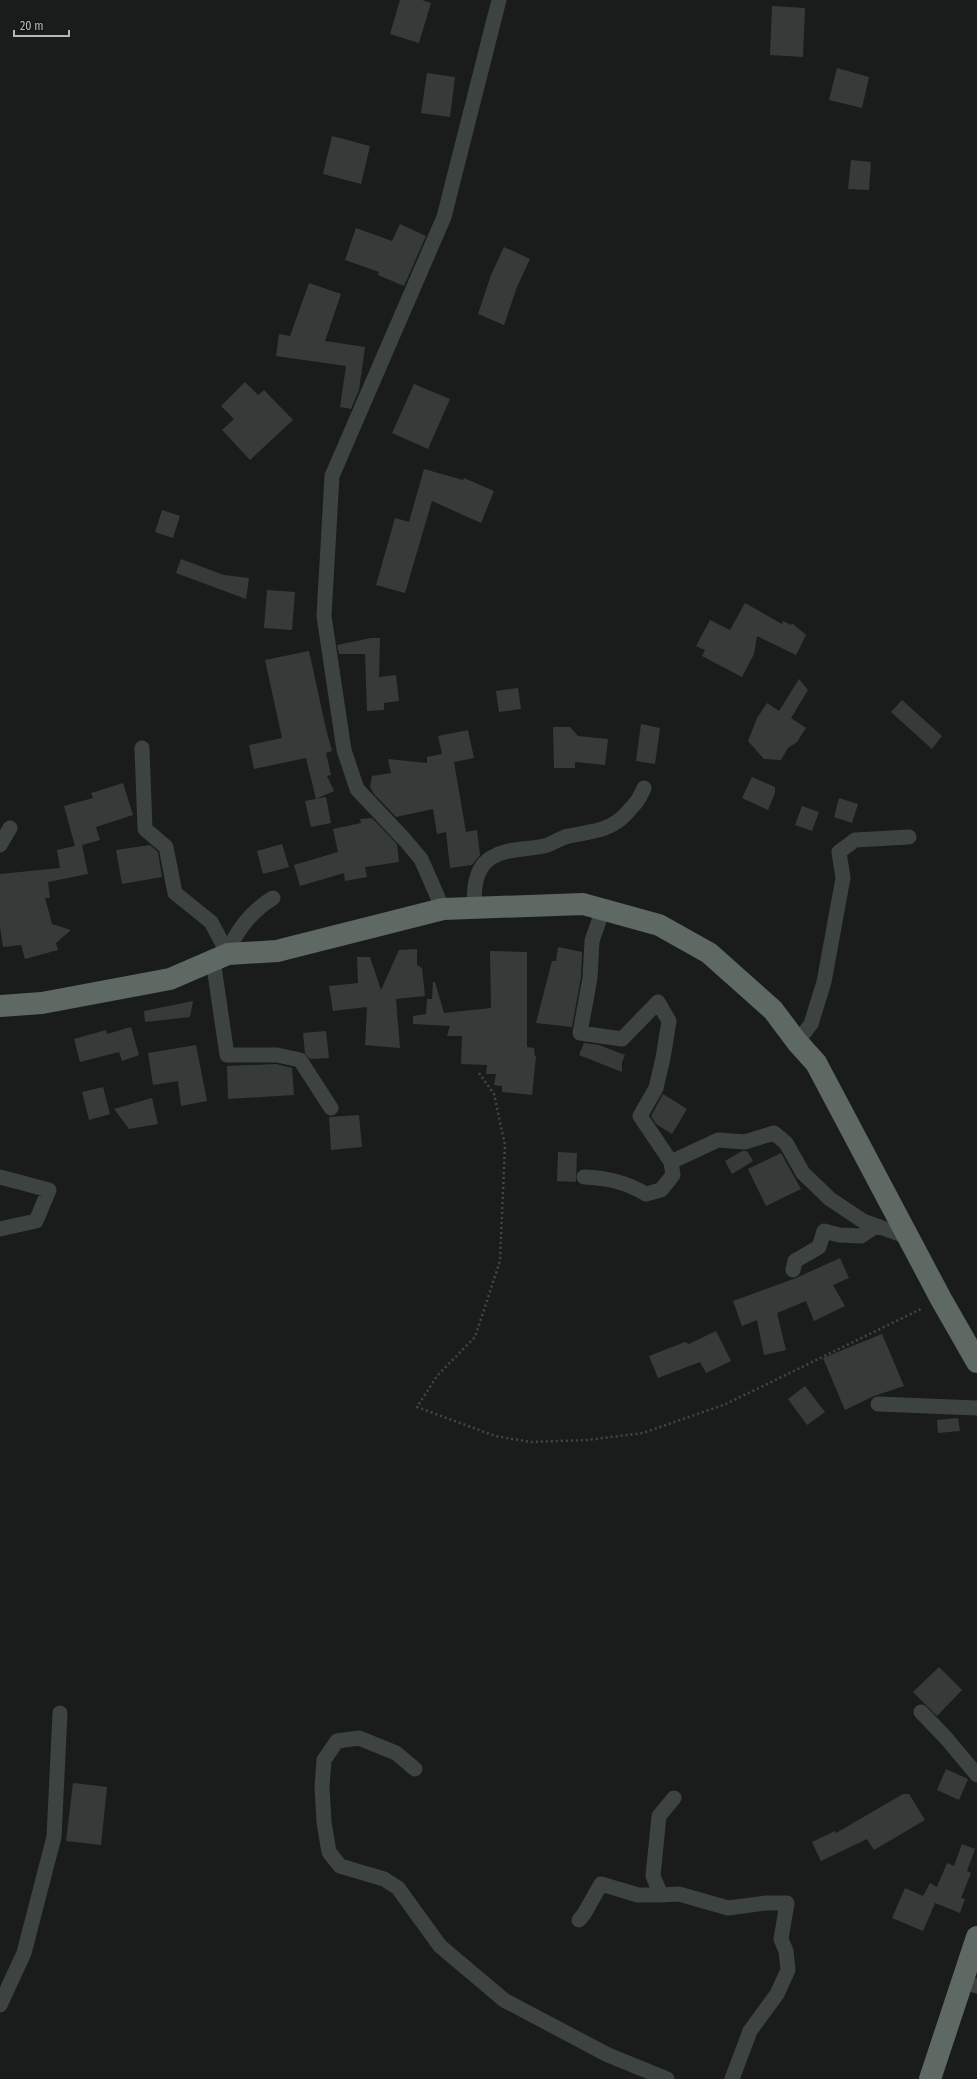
<svg xmlns="http://www.w3.org/2000/svg" width="977" height="2079" font-family="'Fira Sans Condensed',sans-serif">
  <style>
    .building { fill: #363b3a }
    .lines { fill: none; stroke-linecap: round; stroke-linejoin: round }
    .path { stroke: #404844; stroke-width: 2.5; stroke-dasharray: 2 3; stroke-linecap: butt }
    .minor { stroke: #3c4340; stroke-width: 15 }
    .trunk { stroke: #5e6964; stroke-width: 22 }
  </style>
  <rect width="100%" height="100%" fill="#191c1b"/>
  <path class="building" d="M400 0H422L431 3 419 43 390 34Z
    M772 6 805 8 803 57 770 55Z
    M837 68 869 77 862 108 829 100Z
    M427 73 455 77 450 117 421 113Z
    M332 136 370 146 361 184 323 174Z
    M851 160 871 162 869 190 848 189Z
    M400 224 426 236 404 286 378 275 379 272 345 260 356 228 392 241Z
    M504 247 530 259 517 287 504 325 478 314 491 275Z
    M309 283 341 294 325 341 365 347 359 390 351 409 340 407 346 366 276 356 279 334 290 336Z
    M245 382 258 395 264 390 293 420 250 460 222 430 234 419 221 406Z
    M414 384 450 399 428 449 392 433Z
    M424 469 463 480 464 478 494 491 481 523 432 501 405 593 376 585 395 518 409 522Z
    M162 510 180 516 173 538 155 532Z
    M181 559 224 575 249 578 246 599 176 573Z
    M267 590 295 592 292 630 264 628Z
    M745 603 782 624 783 621 791 625 792 623 806 635 796 655 757 636 754 654 742 677 702 656 705 650 696 646 710 620 730 630Z
    M371 638H380L379 677 396 675 399 701 384 703V710L367 711 365 654H339L337 645Z
    M309 651 326 729 332 751 326 753 331 775 327 776 334 791 316 799 306 758 254 769 249 745 282 738 265 660Z
    M799 679 808 690 791 718 806 728 797 742 788 748 781 760 764 759 748 741 757 718 767 703 779 711Z
    M518 688 521 709 499 712 496 691Z
    M902 700 942 736 932 749 891 712Z
    M641 724 660 728 655 764 636 761Z
    M553 727H570L578 736 608 739 605 765 575 762V768H554Z
    M468 730 474 758 454 762 466 832 477 830 480 855 472 865 450 868 446 832 437 834 433 809 396 817 374 794 370 787 372 776 391 773 388 759 427 763V757L442 754 438 736Z
    M752 777 775 787V793L768 810 742 798Z
    M123 783 133 815 96 827 100 840 82 845 88 874 48 882 50 898H45L52 924 71 930 56 943 58 950 25 959 21 945 3 947 0 927V874L60 868 57 850 75 846 64 806 93 798 91 793Z
    M326 797 331 823 311 827 305 801Z
    M839 798 858 804 852 823 834 817Z
    M802 806 819 812 812 831 795 825Z
    M372 818 397 844 399 862 365 867 367 877 345 881 344 873 300 886 294 865 338 852 333 829 361 823 360 819Z
    M282 844 289 867 263 874 257 851Z
    M150 845 158 852 162 877 122 884 116 850Z
    M558 947 582 952 581 977 572 1027 536 1023 552 961H556Z
    M417 949V965L422 968 425 996 396 999 400 1048 365 1045 367 1007 333 1011 329 986 358 983 357 957H370L381 990 399 950Z
    M490 951 527 952V1047L534 1048 535 1056H536L532 1095 502 1092V1086L494 1085 496 1074H486L487 1065 461 1064 462 1036H447L450 1026 413 1024V1016L426 1014 427 999H432L433 982H435L444 1013 491 1008Z
    M193 1001 190 1017 145 1022 144 1011Z
    M131 1027 139 1055 122 1061 119 1052 80 1062 74 1039 106 1030 107 1034Z
    M326 1031 329 1058 310 1059 305 1054 303 1033Z
    M584 1043 599 1045 625 1055 622 1062V1072L579 1055Z
    M196 1045 207 1101 181 1106 178 1081 153 1085 148 1053Z
    M276 1064 292 1068 294 1095 228 1099 227 1066Z
    M103 1087 110 1114 89 1120 82 1092Z
    M663 1094 687 1109 672 1134 656 1124 651 1116Z
    M152 1098 158 1124 129 1129 114 1109Z
    M359 1115 362 1147 331 1150 329 1117Z
    M742 1151H747L753 1161 732 1174 725 1161Z
    M558 1152 577 1153 576 1182 557 1181Z
    M781 1153 801 1189 766 1206 748 1169Z
    M840 1258 849 1278 833 1285 845 1306 814 1321 806 1301 777 1313 786 1350 764 1355 757 1320 742 1326 733 1301 796 1278Z
    M716 1331 731 1361 706 1373 700 1362 658 1378 649 1356 685 1342 689 1344Z
    M882 1334 904 1386 874 1396 845 1410 823 1358Z
    M805 1386 825 1412 807 1425 788 1399Z
    M958 1418 960 1431 938 1433 937 1420Z
    M939 1667 962 1690 937 1716 913 1692Z
    M946 1769 968 1779 959 1800 937 1790Z
    M73 1783 107 1787 101 1845 66 1841Z
    M903 1794H909L925 1820 874 1850 867 1839 821 1861 812 1842 835 1831 836 1833Z
    M962 1844 975 1849 967 1871 971 1873 961 1898 965 1899 960 1913 935 1903 923 1931 892 1918 905 1888 923 1896 930 1883 937 1887 947 1863 954 1866Z"/>
  <g class="lines">
    <path class="path" d="M479 1073 494 1094 505 1145 500 1261 475 1337 437 1376 417 1407 495 1436 531 1442 587 1440 643 1433 726 1404 923 1308"/>
    <path class="minor" d="M142 748 145 829 166 847 175 893 211 922 228 954
      M0 845 10 828
      M474 908C474 892 474 871 488 860 503 848 526 850 544 846 553 844 561 837 569 836 591 831 608 832 625 815 635 803 637 804 644 788
      M443 909 421 859 405 840 357 789 344 750 324 616 332 476 444 217 499 0
      M228 954C234 932 253 910 273 898
      M213 960 227 1055H277L300 1060 331 1108
      M797 1042 811 1024 824 982 843 878 839 852 855 840 909 837
      M671 1162 718 1140 745 1142 774 1133 786 1143 803 1173 830 1199 863 1221 908 1237
      M0 1177 49 1190 36 1221 0 1229
      M584 1177C608 1178 625 1182 646 1194L661 1190 673 1175 671 1162 640 1116 656 1088 663 1058 669 1021 658 1002 622 1039 580 1033 590 978 592 941 603 909
      M793 1270 795 1261 819 1247 824 1231 839 1235 861 1236 876 1226
      M878 1404 977 1408
      M921 1712 946 1738 977 1775
      M415 1769 396 1753 359 1738 337 1741 324 1760 322 1787 324 1822 329 1852 340 1866 384 1879 398 1888 440 1946 504 2000 608 2055 667 2079
      M674 1798 659 1816 653 1876 661 1895 679 1894 728 1908 766 1903H787L781 1939 786 1951 788 1970 777 1994 750 2031 732 2079
      M579 1920 584 1914 601 1884 638 1895H661
      M962 1982 977 1986
      M0 2005 24 1953 54 1837 60 1713"/>
    <path class="trunk" d="M0 1006 42 1003 170 979 228 954 277 951 443 909 583 904 659 925 709 953 773 1010 797 1042 816 1063 941 1299 977 1362
      M930 2079 977 1937"/>
  </g>
  <path d="M14 30v6h55v-6" fill="none" stroke="#acbcb3" stroke-width="2"/>
  <text x="20" y="30" font-size="12" fill="#acbcb3" stroke="#141716" stroke-width="3" paint-order="stroke">20 m</text>
</svg>
